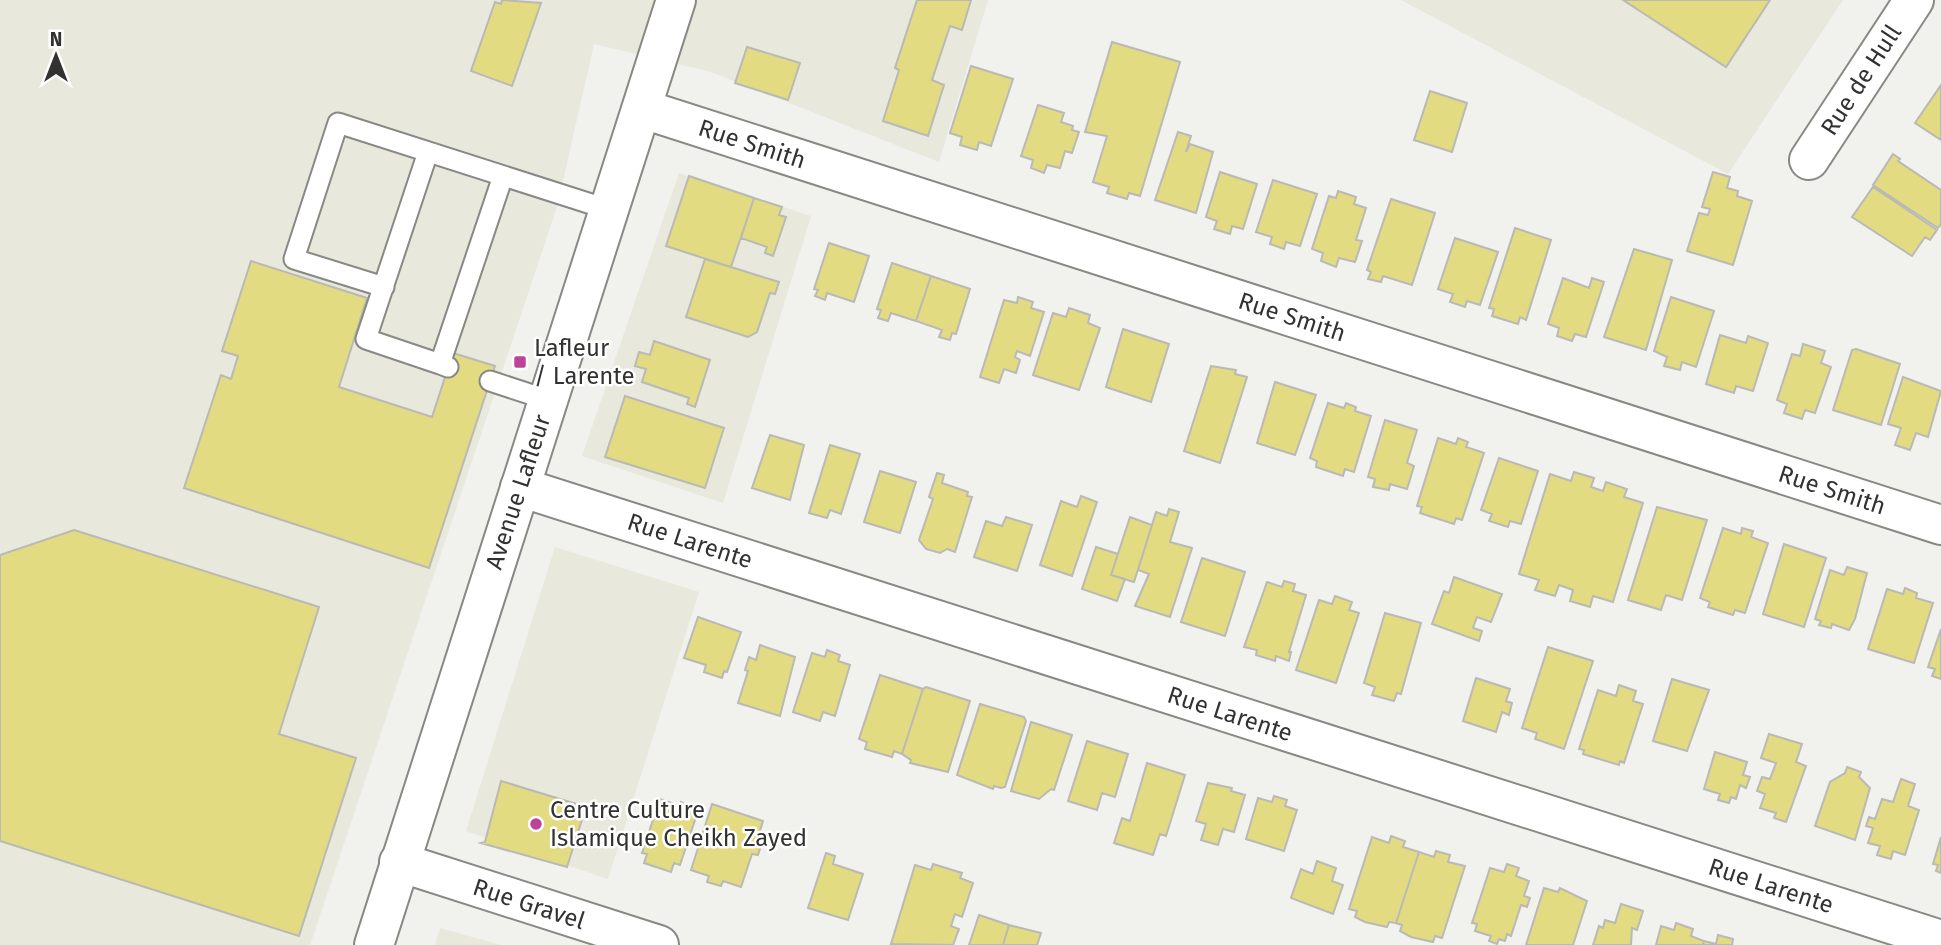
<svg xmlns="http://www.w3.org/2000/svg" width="1941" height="945" font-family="'Fira Sans',sans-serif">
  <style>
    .built { fill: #e9e8dc }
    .building { fill: #e3db81; stroke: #b9b9b5; stroke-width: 2 }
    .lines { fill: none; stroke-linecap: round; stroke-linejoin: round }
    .lane-casing { stroke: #888884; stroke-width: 23 }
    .street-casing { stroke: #888884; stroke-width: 42 }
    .secondary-casing { stroke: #888884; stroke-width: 42 }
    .lane { stroke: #fff; stroke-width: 19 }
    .street { stroke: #fff; stroke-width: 38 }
    .secondary { stroke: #fff; stroke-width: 38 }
    .poi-dot { fill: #be4497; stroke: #fff; stroke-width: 2.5 }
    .labels { text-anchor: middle; stroke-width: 5; stroke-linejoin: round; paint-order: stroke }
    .street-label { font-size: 24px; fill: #323231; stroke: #fff }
    .poi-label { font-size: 24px; fill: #323231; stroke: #fff; text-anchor: start }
  </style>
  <rect width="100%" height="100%" fill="#f1f1ed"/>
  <path class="built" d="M0 0H988L939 162 711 72 594 44 557 207 310 945H0Z
    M1401 0H1843L1728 174Z
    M679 173 811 216 723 503 582 456Z
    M555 547 699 592 608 879 466 831Z
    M440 928 501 945H435Z"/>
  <path class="building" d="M502 0 541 3 512 86 471 71 495 2 501 4Z
    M917 0H971L962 30 950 26 932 80 944 85 928 136 883 121 899 70 895 68Z
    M1623 0H1770L1726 67Z
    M1112 42 1180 62 1140 196 1129 193 1127 199 1107 193 1109 187 1093 182 1107 136 1085 132Z
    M747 47 800 63 788 100 735 83Z
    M971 66 1013 79 991 146 979 142 977 150 960 145 962 137 950 133Z
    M1941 85V140L1915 123Z
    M1430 91 1467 103 1452 152 1414 140Z
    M1038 105 1064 113 1061 122 1073 126 1072 130 1079 132 1072 153 1065 151 1060 168 1047 165 1044 173 1031 168 1033 160 1021 156Z
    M1178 132 1191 136 1186 152 1190 144 1213 152 1196 213 1155 200Z
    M1893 154 1900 159 1898 161 1941 190V224L1938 228 1873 185Z
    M1220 172 1257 184 1243 229 1232 226 1230 234 1214 229 1217 221 1206 217Z
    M1713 172 1730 177 1727 188 1738 191 1737 196 1752 201 1733 265 1687 251 1699 213 1708 215 1710 209 1702 207Z
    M689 176 754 198 731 267 666 246Z
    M1273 180 1317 194 1300 246 1286 242 1284 249 1270 244 1272 237 1256 232Z
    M1873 187 1937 230 1930 240 1925 237 1912 256 1852 217Z
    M1338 191 1356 197 1354 204 1366 208 1356 240 1362 241 1355 262 1339 258 1336 267 1321 261 1323 253 1312 249 1329 196 1336 198Z
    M754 198 782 207 779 215 786 217 773 256 765 253 767 247 741 238Z
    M1391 199 1435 213 1412 285 1383 276 1381 282 1368 279 1371 272 1367 270Z
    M1515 228 1551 240 1526 320 1520 317 1518 324 1492 316 1494 309 1489 308Z
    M1455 238 1498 252 1480 305 1467 301 1465 307 1450 302 1453 294 1438 289Z
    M829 243 869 256 854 302 827 293 825 300 815 296 818 290 814 289Z
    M1634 249 1672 260 1646 350 1604 337Z
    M705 259 779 282 775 294 770 293 757 332 748 337 686 317Z
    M251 261 367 298 339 387 432 417 453 353 495 366 429 568 184 488 221 375 231 379 238 356 222 351Z
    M892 263 931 276 916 321 891 313 888 321 878 318 881 310 877 309Z
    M931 276 970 289 956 334 952 333 950 340 939 337 942 330 916 321Z
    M1563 278 1589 288 1592 278 1604 282 1586 337 1575 334 1572 341 1557 336 1559 328 1548 324Z
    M1018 297 1033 302 1031 308 1044 312 1030 356 1017 351 1015 357 1020 360 1016 373 1004 369 999 383 980 377 1004 300 1017 303Z
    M1671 297 1714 311 1696 367 1682 362 1680 370 1664 366 1667 357 1654 351Z
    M1069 308 1090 315 1088 323 1100 328 1079 390 1033 375 1053 313 1066 317Z
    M1123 329 1169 344 1151 402 1106 387Z
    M1720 335 1746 343 1748 336 1768 343 1753 391 1736 386 1734 393 1706 384Z
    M654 341 710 360 695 407 687 404 689 398 642 382 646 369 635 366 639 352 650 355Z
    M1803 344 1825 351 1821 363 1831 367 1815 413 1805 410 1802 419 1784 413 1787 404 1777 400 1792 354 1800 356Z
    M1856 349 1900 364 1881 425 1833 410 1852 350Z
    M1211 366 1236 370 1235 374 1247 377 1220 463 1184 451Z
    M1903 377 1941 391 1928 437 1916 433 1910 450 1895 445 1901 428 1888 424Z
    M1275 382 1316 395 1295 455 1257 443Z
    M625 396 724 428 705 488 605 457Z
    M1328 403 1344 408 1346 403 1356 407 1355 411 1371 416 1354 472 1345 469 1343 476 1316 467 1317 461 1310 458Z
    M1385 420 1417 430 1407 463 1414 466 1407 489 1390 484 1389 490 1373 487 1375 479 1368 477Z
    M770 435 804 445 790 500 752 488Z
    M1438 438 1456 444 1458 438 1468 442 1466 447 1484 453 1462 520 1456 518 1454 524 1420 513 1422 507 1417 506Z
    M830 445 860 454 841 514 830 510 827 518 809 513Z
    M1499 458 1538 471 1521 524 1510 521 1508 527 1489 521 1492 514 1481 510Z
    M880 471 916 482 900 533 864 522Z
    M1574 472 1594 478 1591 487 1603 491 1606 482 1627 489 1624 497 1643 503 1613 602 1593 596 1590 607 1570 601 1573 590 1559 585 1555 596 1535 590 1539 580 1519 574 1550 474 1571 481Z
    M937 473 944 475 942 483 968 492 967 496 972 497 955 552 947 549 940 553 926 549 919 540 933 499 929 497Z
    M1081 496 1097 502 1072 576 1040 565 1061 501 1077 507Z
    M1657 507 1707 520 1682 600 1666 595 1661 610 1628 600Z
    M1169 509 1179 512 1170 542 1192 548 1170 617 1135 606 1149 574 1138 570 1156 512 1167 516Z
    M1006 517 1032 525 1017 571 974 557 986 521 1002 526Z
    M1130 517 1152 525 1134 582 1111 575Z
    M1723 528 1741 534 1742 528 1753 531 1751 537 1768 543 1745 613 1735 610 1733 615 1708 607 1710 602 1700 598Z
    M74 530 319 607 279 734 356 758 299 936 0 841V555Z
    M1784 544 1826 558 1804 627 1763 614Z
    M1096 547 1118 554 1111 575 1125 579 1117 601 1082 589Z
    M1202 558 1245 572 1225 636 1181 622Z
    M1847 567 1867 573 1855 619 1849 630 1832 624 1831 628 1819 625 1821 621 1815 619 1830 570 1844 575Z
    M1454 577 1502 594 1491 622 1477 617 1473 628 1482 631 1479 641 1432 624 1444 591 1449 593Z
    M1284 581 1295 584 1293 591 1306 595 1289 652H1291L1289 661 1276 656 1275 661 1256 655 1257 650 1244 647 1267 582 1282 587Z
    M1905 588 1917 593 1916 598 1933 603 1914 663 1868 649 1887 589 1903 594Z
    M1335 596 1352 602 1349 610 1359 613 1336 683 1296 670 1319 600 1332 604Z
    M1385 613 1421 623 1401 694 1397 693 1394 701 1372 695 1375 687 1364 683Z
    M698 617 741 632 727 672 724 671 722 678 704 672 706 665 684 658Z
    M1941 629V679L1932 676 1935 669 1928 667Z
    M760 645 795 657 780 716 738 703 748 671 745 670 749 657 756 660Z
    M1548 647 1593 661 1564 749 1535 739 1537 733 1522 728Z
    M827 650 840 655 838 661 850 665 835 716 823 712 820 721 793 712 812 653 825 657Z
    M880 675 923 689 902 754 894 751 892 757 865 749 867 742 859 739Z
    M1476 678 1510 689 1506 701 1512 703 1509 715 1502 712 1496 732 1463 721Z
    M1672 679 1709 690 1687 751 1653 741Z
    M1619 685 1636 691 1633 701 1643 704 1624 763 1620 761 1619 765 1583 754 1584 750 1579 749 1598 690 1616 696Z
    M926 687 970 701 948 772 910 763 911 760 902 754 923 689Z
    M980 704 1024 717 1026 721 1005 787 1001 788 994 786 993 789 957 775Z
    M1031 722 1072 735 1054 790 1051 789 1039 799 1011 791Z
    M1769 734 1802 744 1796 762 1806 766 1786 822 1774 818 1776 813 1760 808 1765 794 1757 791 1762 777 1770 779 1776 763 1761 758Z
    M1087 741 1128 754 1115 797 1102 793 1097 810 1068 801Z
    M1715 752 1747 762 1743 775 1750 777 1746 788 1740 785 1736 799 1731 797 1729 803 1718 800 1720 794 1704 789Z
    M1147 763 1185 775 1166 836 1160 834 1153 855 1114 843 1122 818 1130 821Z
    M1847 767 1861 772 1859 777 1870 788 1855 840 1815 826 1830 782 1845 773Z
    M1901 779 1915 784 1908 806 1919 810 1905 855 1893 851 1891 859 1877 855 1880 846 1868 843 1873 828 1866 826 1869 817 1875 819 1882 799 1893 802Z
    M501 781 586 807 567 867 481 843 485 842Z
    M1208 783 1232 788 1231 791 1245 795 1234 832 1223 829 1218 845 1201 840 1206 824 1196 821Z
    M1274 796 1287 800 1285 806 1297 810 1284 851 1246 839 1258 798 1272 802Z
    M660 799 680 806 681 802 698 811 680 865 674 863 671 872 644 863 647 854 642 853Z
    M712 804 763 821 758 837 763 839 758 855 752 854 741 887 723 881 721 886 707 882 709 876 691 870Z
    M1391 836 1405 841 1403 847 1419 852 1396 923 1389 922 1387 927 1365 922 1355 917 1357 911 1349 909 1372 837 1389 843Z
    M1941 837V873L1936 871 1938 865 1933 864Z
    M1436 851 1450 855 1448 862 1465 866 1442 938 1435 936 1433 942 1411 937 1400 931 1402 925 1396 923 1419 852 1434 857Z
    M826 853 835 856 833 864 863 874 848 920 808 908Z
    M1317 861 1336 868 1332 881 1343 885 1333 914 1291 898 1301 869 1313 874Z
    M933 864 962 873 960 878 973 883 962 917 955 914 951 926 959 929 953 945 891 944 915 865 931 870Z
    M1507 864 1519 868 1516 876 1529 881 1524 896 1530 898 1527 907 1521 905 1511 936 1507 934 1505 941 1499 939 1497 944 1489 941 1491 936 1475 931 1477 924 1472 923 1490 868 1504 872Z
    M1544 888 1558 892 1560 888 1587 901 1573 945H1526Z
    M1621 904 1643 911 1637 930 1632 928 1631 945H1593L1599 926 1603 928 1605 920 1615 923Z
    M979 915 1009 925 1003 945H969Z
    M1676 923 1693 929 1691 936 1704 941 1703 945H1656L1661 926 1674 930Z
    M1009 925 1041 933 1037 945H1003Z
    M1718 935 1733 939 1732 945H1703L1704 941 1716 944Z"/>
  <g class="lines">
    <defs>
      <path id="lane" d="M428 152 366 339 440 364
        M384 287 294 259 338 123 610 210
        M448 367 440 364 503 176
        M490 381 548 400"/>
      <path id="street" d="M643 109 1941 525
        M1809 160 1914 0
        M520 487 1941 940
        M399 862 659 945"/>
      <path id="secondary" d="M374 945 676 0"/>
    </defs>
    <use href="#lane" class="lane-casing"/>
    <use href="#street" class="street-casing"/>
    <use href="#secondary" class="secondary-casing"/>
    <use href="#lane" class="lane"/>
    <use href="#street" class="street"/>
    <use href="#secondary" class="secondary"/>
  </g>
  <g class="poi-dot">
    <rect x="513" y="355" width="14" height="14" rx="3.5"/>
    <circle cx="536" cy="824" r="7"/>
  </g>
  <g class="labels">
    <g class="street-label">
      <text transform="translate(1861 80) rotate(-57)" y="8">Rue de Hull</text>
      <text transform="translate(752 144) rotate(18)" y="8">Rue Smith</text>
      <text transform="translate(1292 317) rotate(18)" y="8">Rue Smith</text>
      <text transform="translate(1832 490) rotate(18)" y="8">Rue Smith</text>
      <text transform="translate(518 492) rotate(-72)" y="8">Avenue Lafleur</text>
      <text transform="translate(690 541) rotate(18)" y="8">Rue Larente</text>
      <text transform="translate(1230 714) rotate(18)" y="8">Rue Larente</text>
      <text transform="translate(1771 886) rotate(18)" y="8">Rue Larente</text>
      <text transform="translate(529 904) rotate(18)" y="8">Rue Gravel</text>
    </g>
    <g class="poi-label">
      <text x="534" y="356">Lafleur<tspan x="534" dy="28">/ Larente</tspan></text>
      <text x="550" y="818">Centre Culture<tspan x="550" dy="28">Islamique Cheikh Zayed</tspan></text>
    </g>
  </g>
  <g transform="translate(56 56)" stroke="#ffffff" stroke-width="5" paint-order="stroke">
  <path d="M0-5L12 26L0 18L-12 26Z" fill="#323231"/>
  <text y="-10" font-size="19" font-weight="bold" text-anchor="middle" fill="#323231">N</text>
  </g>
</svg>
